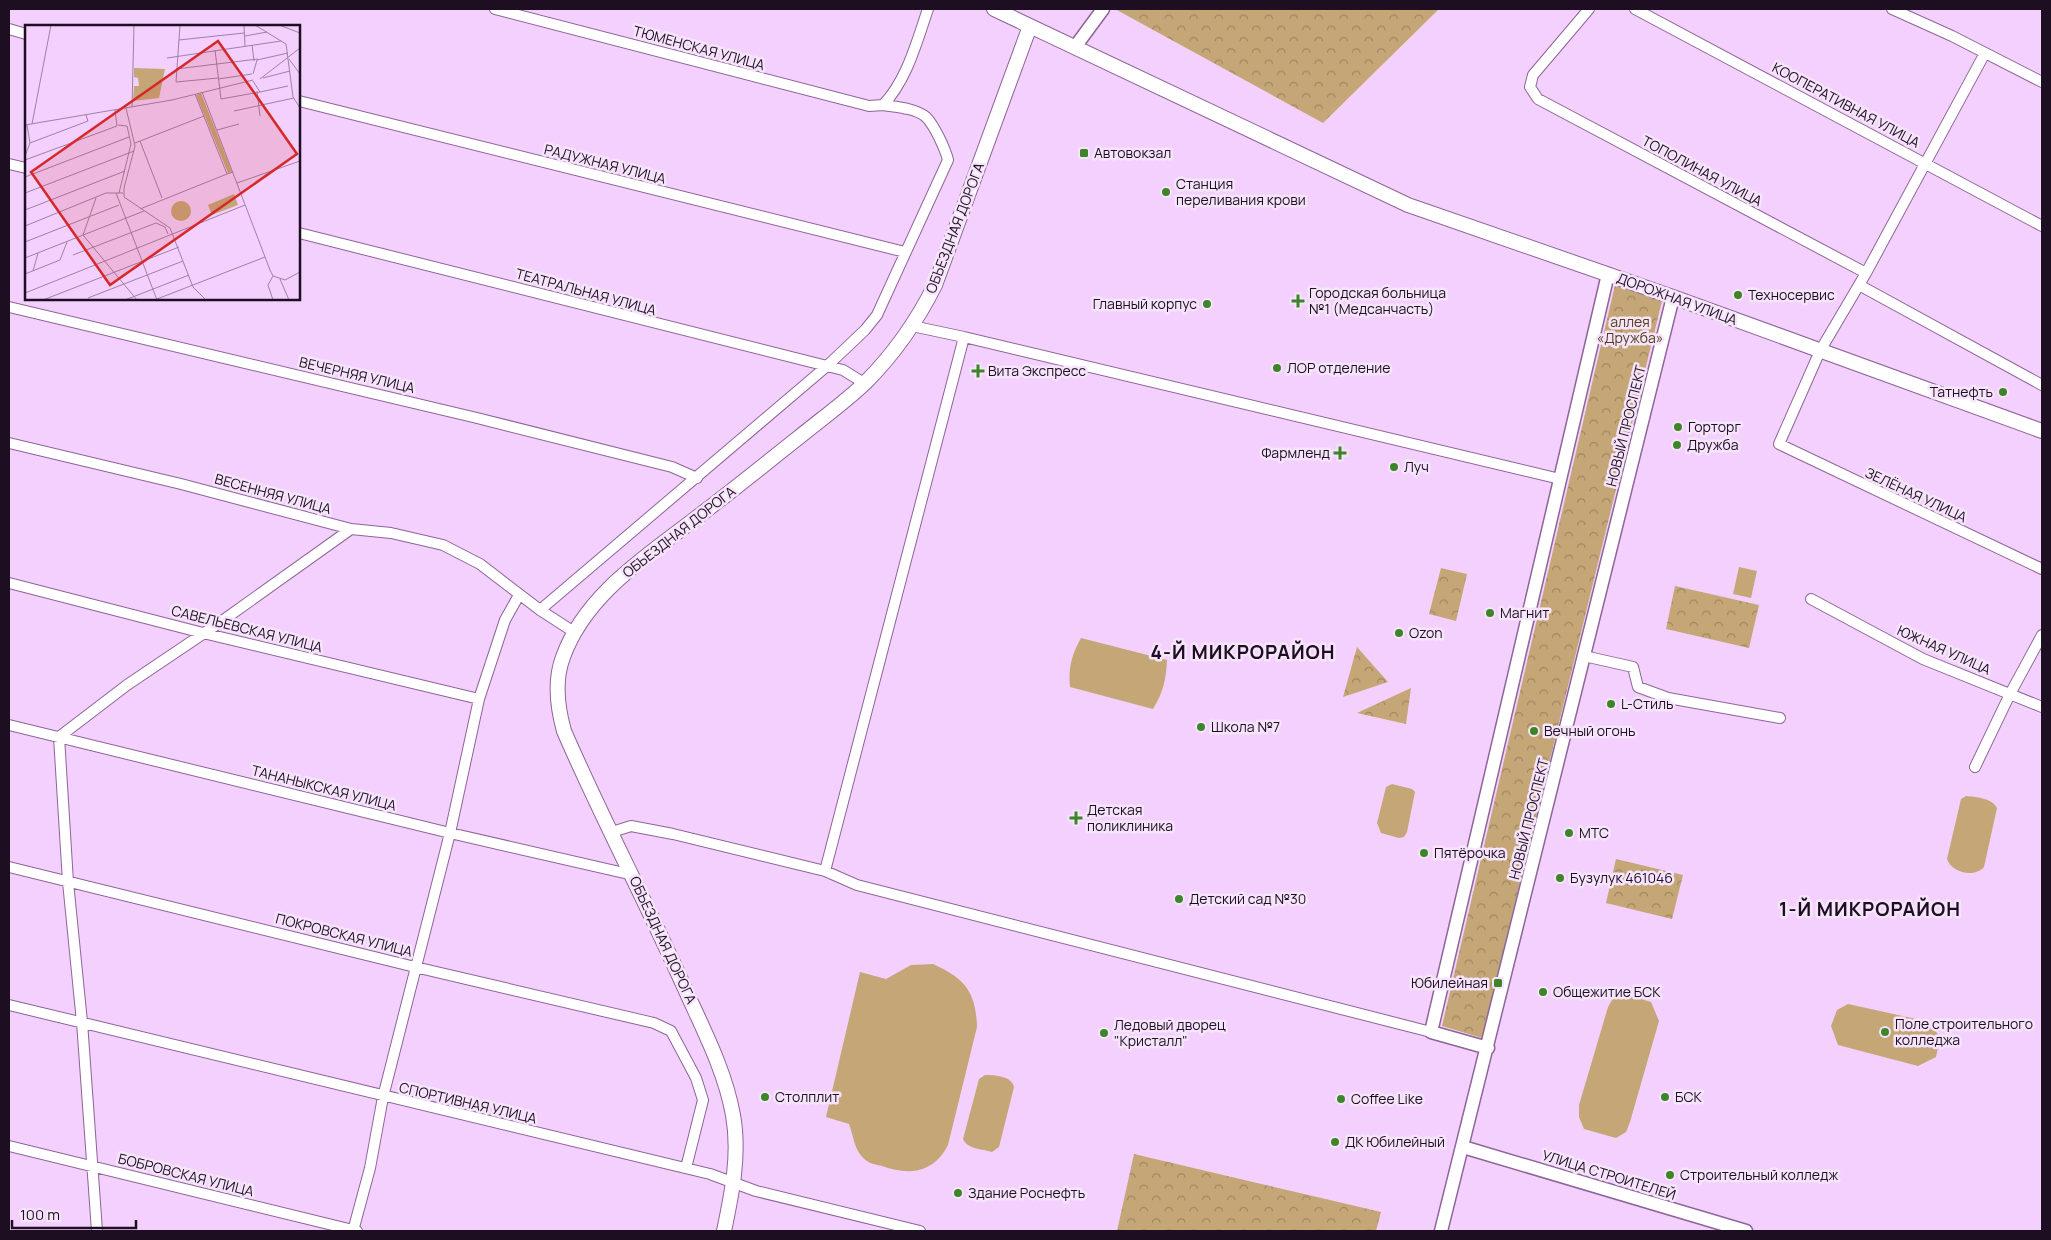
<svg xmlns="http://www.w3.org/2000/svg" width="2051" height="1240" font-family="Manrope,sans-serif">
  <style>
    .park { fill: url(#park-crowns) }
    .pitch { fill: #c5a777 }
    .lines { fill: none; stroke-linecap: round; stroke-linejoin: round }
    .minor-casing { stroke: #8d6598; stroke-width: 12 }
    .tertiary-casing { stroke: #8d6598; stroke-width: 15 }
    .secondary-casing { stroke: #8d6598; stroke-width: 16 }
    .minor { stroke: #fff; stroke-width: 10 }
    .tertiary { stroke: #fff; stroke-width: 12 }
    .secondary { stroke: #fff; stroke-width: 14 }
    .poi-dot { fill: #3e8429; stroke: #f6e4fb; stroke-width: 2 }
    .labels { text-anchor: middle; stroke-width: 5; stroke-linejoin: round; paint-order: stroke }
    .street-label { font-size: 14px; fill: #1e0e22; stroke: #f6e4fb }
    .poi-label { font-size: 14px; fill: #1e0e22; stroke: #f6e4fb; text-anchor: start }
    .park-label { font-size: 14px; fill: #513d1a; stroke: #f6e4fb }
    .district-label { font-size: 19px; font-weight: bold; letter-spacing: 1px; fill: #1e0e22; stroke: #f6e4fb }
    .inset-road { fill: none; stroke: #9e82a5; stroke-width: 1 }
    .view { fill: #d62828; fill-opacity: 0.15; stroke: #d62828; stroke-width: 2.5 }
    .inset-edge { fill: none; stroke: #1e0e22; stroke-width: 2.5 }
  </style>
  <defs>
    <pattern id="park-crowns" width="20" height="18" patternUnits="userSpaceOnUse" patternTransform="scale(1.25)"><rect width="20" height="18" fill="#c5a777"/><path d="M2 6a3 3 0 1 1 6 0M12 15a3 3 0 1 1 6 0" fill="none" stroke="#9f8661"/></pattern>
  </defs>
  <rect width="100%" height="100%" fill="#f3d0fd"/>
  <path class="park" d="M1115 9H1439L1323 123Z
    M1615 285 1662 301 1482 1038 1442 1026Z
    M1441 568 1467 574 1456 621 1429 614Z
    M1675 586 1759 605 1749 648 1666 629Z
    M1357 647 1388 682 1343 697Z
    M1411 688 1406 724 1357 713Z
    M1616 859 1683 875 1672 919 1606 903Z
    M1134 1154 1381 1212 1376 1231H1117Z"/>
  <path class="pitch" d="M1739 567 1757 571 1751 598 1733 594Z
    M1081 638 1167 660C1166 680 1163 693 1153 709L1070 687C1068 668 1072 654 1081 638Z
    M1392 784 1412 789 1415 792 1407 832 1404 837 1399 838 1381 833 1377 823 1386 787Z
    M1966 796C1976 797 1992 798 1997 808L1984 867C1974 878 1952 873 1947 859L1961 799Z
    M933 964C964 978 976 991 977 1027L948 1145C934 1173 909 1176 882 1166 878 1165 871 1164 867 1161 854 1152 854 1137 849 1124L826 1117 860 972 886 979 911 965Z
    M1624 994 1651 1002 1659 1021 1630 1122 1626 1132 1616 1138 1584 1129 1579 1117V1105L1608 1007 1612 1000Z
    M1848 1004 1930 1022 1940 1038 1936 1057 1918 1066 1838 1045 1831 1026 1837 1010Z
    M985 1075C994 1075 1012 1076 1014 1087L999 1147 992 1152C982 1149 967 1149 963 1139L979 1079Z"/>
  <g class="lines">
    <defs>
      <path id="minor" d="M495 9 869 106 883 105C907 80 917 41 928 9
        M1589 9 1533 75 1530 87 1538 99 1866 273
        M1635 9 2042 226
        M1892 9 1952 36 2042 82
        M9 29 26 34
        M1985 53 1866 273 1820 351 1779 444 2042 569
        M299 101 905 252
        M9 164 26 168
        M299 233 827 366 843 370 864 383
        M1859 285 2042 385
        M9 307 477 418 672 467 697 478
        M912 326 964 337 1560 479
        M9 443 181 484 351 529 391 533 443 545 480 564 540 610 574 632
        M9 583 203 633 479 699
        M1811 599 1923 659 2042 707
        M540 610 827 366 865 330 877 315 948 160C945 148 934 125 926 117 915 108 896 107 883 105
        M1584 656 1633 667 1638 687 1668 698 1780 718
        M9 725 450 833 633 875
        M1975 767 2010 694 2042 635
        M612 832 631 826 673 834 825 871 857 885 1431 1032
        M9 867 415 967 654 1023 671 1031 696 1078 703 1100 686 1168
        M825 871 964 337
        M9 1005 710 1174 756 1191 920 1231
        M9 1146 357 1231
        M97 1231 82 1022 68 882 59 737 127 685 222 621 351 529
        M353 1231 370 1168 383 1097 450 833 479 699 505 620 519 595"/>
      <path id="tertiary" d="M1075 47 1103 9
        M1488 1048 1431 1032 1608 274
        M1463 1147 1746 1231
        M1441 1231 1673 297"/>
      <path id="secondary" d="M994 9 1408 205 1673 297 2042 431
        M724 1231C732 1193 740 1154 733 1115 725 1071 704 1031 686 991 647 903 602 819 564 731 557 706 554 681 563 657 586 593 649 555 700 515 733 490 765 464 798 438 820 420 844 403 865 383 894 354 917 321 935 285L1030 26"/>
    </defs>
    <use href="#minor" class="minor-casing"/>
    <use href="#tertiary" class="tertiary-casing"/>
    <use href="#secondary" class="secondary-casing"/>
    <use href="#minor" class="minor"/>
    <use href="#tertiary" class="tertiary"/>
    <use href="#secondary" class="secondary"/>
  </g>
  <g class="poi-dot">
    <rect x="1079" y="148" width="10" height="10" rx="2.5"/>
    <circle cx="1166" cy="192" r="5"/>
    <circle cx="1738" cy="295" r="5"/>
    <path d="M1295.5 293.5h5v5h5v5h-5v5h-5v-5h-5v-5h5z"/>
    <circle cx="1207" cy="304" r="5"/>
    <circle cx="1277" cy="368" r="5"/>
    <path d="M975.5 363.5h5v5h5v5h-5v5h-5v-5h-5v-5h5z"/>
    <circle cx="2003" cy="392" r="5"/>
    <circle cx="1678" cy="427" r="5"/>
    <circle cx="1677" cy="445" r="5"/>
    <path d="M1337.5 445.5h5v5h5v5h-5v5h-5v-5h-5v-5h5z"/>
    <circle cx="1394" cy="467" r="5"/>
    <circle cx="1490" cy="613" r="5"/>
    <circle cx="1399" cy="633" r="5"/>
    <circle cx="1611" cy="704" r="5"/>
    <circle cx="1201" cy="727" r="5"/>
    <circle cx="1534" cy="731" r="5"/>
    <path d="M1073.5 810.5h5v5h5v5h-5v5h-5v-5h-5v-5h5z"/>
    <circle cx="1569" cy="833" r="5"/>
    <circle cx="1424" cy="853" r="5"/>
    <circle cx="1560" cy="878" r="5"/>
    <circle cx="1179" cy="899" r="5"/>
    <rect x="1493" y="978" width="10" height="10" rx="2.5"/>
    <circle cx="1543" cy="992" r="5"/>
    <circle cx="1885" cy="1032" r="5"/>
    <circle cx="1104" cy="1033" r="5"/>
    <circle cx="765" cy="1097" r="5"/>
    <circle cx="1665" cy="1097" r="5"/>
    <circle cx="1341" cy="1099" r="5"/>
    <circle cx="1335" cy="1142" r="5"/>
    <circle cx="1670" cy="1175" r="5"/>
    <circle cx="958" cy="1193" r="5"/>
  </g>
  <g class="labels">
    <g class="street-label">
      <text transform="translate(699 48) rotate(15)" y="5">ТЮМЕНСКАЯ УЛИЦА</text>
      <text transform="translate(1846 105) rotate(28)" y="5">КООПЕРАТИВНАЯ УЛИЦА</text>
      <text transform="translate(605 164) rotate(14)" y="5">РАДУЖНАЯ УЛИЦА</text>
      <text transform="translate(1702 171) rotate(28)" y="5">ТОПОЛИНАЯ УЛИЦА</text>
      <text transform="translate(955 228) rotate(-69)" y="5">ОБЪЕЗДНАЯ ДОРОГА</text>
      <text transform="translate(586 292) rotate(15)" y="5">ТЕАТРАЛЬНАЯ УЛИЦА</text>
      <text transform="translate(1677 299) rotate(20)" y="5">ДОРОЖНАЯ УЛИЦА</text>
      <text transform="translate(357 375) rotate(13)" y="5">ВЕЧЕРНЯЯ УЛИЦА</text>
      <text transform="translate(1626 426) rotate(-76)" y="5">НОВЫЙ ПРОСПЕКТ</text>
      <text transform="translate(273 494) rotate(15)" y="5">ВЕСЕННЯЯ УЛИЦА</text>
      <text transform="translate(1916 495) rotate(25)" y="5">ЗЕЛЁНАЯ УЛИЦА</text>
      <text transform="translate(679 532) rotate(-38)" y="5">ОБЪЕЗДНАЯ ДОРОГА</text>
      <text transform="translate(247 629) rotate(14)" y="5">САВЕЛЬЕВСКАЯ УЛИЦА</text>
      <text transform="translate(1944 650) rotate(24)" y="5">ЮЖНАЯ УЛИЦА</text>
      <text transform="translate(324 788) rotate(14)" y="5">ТАНАНЫКСКАЯ УЛИЦА</text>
      <text transform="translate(1529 819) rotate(-76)" y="5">НОВЫЙ ПРОСПЕКТ</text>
      <text transform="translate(344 935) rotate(14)" y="5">ПОКРОВСКАЯ УЛИЦА</text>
      <text transform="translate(663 940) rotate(65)" y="5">ОБЪЕЗДНАЯ ДОРОГА</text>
      <text transform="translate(468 1103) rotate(13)" y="5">СПОРТИВНАЯ УЛИЦА</text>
      <text transform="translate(186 1175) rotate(14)" y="5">БОБРОВСКАЯ УЛИЦА</text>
      <text transform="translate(1609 1175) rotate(17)" y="5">УЛИЦА СТРОИТЕЛЕЙ</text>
    </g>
    <g class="poi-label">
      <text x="1094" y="158">Автовокзал</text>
      <text x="1176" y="189">Станция<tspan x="1176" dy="16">переливания крови</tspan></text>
      <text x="1309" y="298">Городская больница<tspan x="1309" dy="16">№1 (Медсанчасть)</tspan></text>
      <text x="1748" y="300">Техносервис</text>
      <text x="1197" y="309" text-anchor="end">Главный корпус</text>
      <text x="1287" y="373">ЛОР отделение</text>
      <text x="988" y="376">Вита Экспресс</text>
      <text x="1993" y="397" text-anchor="end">Татнефть</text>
      <text x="1688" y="432">Горторг</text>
      <text x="1687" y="450">Дружба</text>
      <text x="1330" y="458" text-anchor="end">Фармленд</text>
      <text x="1404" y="472">Луч</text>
      <text x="1500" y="618">Магнит</text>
      <text x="1409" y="638">Ozon</text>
      <text x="1621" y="709">L-Стиль</text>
      <text x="1211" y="732">Школа №7</text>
      <text x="1544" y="736">Вечный огонь</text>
      <text x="1087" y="815">Детская<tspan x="1087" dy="16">поликлиника</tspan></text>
      <text x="1579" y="838">МТС</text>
      <text x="1434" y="858">Пятёрочка</text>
      <text x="1570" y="883">Бузулук 461046</text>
      <text x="1189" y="904">Детский сад №30</text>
      <text x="1488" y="988" text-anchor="end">Юбилейная</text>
      <text x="1553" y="997">Общежитие БСК</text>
      <text x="1895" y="1029">Поле строительного<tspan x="1895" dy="16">колледжа</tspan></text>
      <text x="1114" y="1030">Ледовый дворец<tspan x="1114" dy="16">"Кристалл"</tspan></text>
      <text x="775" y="1102">Столплит</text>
      <text x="1675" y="1102">БСК</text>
      <text x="1351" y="1104">Coffee Like</text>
      <text x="1345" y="1147">ДК Юбилейный</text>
      <text x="1680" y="1180">Строительный колледж</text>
      <text x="968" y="1198">Здание Роснефть</text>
    </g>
    <g class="park-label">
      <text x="1630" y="327">аллея<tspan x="1630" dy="16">«Дружба»</tspan></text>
    </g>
    <g class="district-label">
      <text x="1243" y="659">4-Й МИКРОРАЙОН</text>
      <text x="1870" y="916">1-Й МИКРОРАЙОН</text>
    </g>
  </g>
  <g transform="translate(25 25)">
    <rect width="275" height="275" fill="#f3d0fd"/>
    <path d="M109 43 140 44 134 73 108 76 109 61H114L113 53 109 52ZM176 68 207 147 203 148 171 70ZM209 169 213 180 187 190 183 180Z" fill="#c5a777"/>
    <path d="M146 186a10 10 0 1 1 20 0a10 10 0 1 1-20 0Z" fill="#c5a777"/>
    <path class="inset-road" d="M155 0 151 57 193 53M219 0 220 21M230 0 261 19 268 72 275 83M254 0 275 8M220 11 242 7M154 15 219 8M227 20 229 36M190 25 196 74 235 67M142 33 256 16M264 34 275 49M151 44 233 34M228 49 232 35 263 28M238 53 265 46M193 54 227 49M235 54 275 23M228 56 235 67 263 61M232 66 235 91M177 67 245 245 248 251 260 255 275 247M170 69 202 149 208 147M107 82 109 0M101 83 110 121 99 163V172L145 203 168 262 181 275M209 86 269 73M7 99 26 0M0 100 147 75 228 55M93 100 102 101 106 119 94 168M192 105 214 99M115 116 137 173M5 118 63 96 61 90M110 118 179 91M0 131 5 118 2 100M0 135 92 101 90 85M0 152 104 112M212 158 275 136M0 168 109 126M91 168 132 275M71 173 58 210 112 275M115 184 202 149M0 185 100 146M0 201 81 168H98M0 217 94 180M48 230 131 198 140 202 143 209M0 233 119 186M8 246 13 228M0 249 35 235 42 217M255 254 264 275M0 268 220 180M63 273 158 236M132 274 240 232M18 275 154 222M100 275 164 250M248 275 243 260 248 251"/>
    <path class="view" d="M193 16 272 129 85 260 6 147Z"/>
    <rect width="275" height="275" class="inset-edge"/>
  </g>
  <rect width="2051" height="1240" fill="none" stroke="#1e0e22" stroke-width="20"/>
  <path d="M12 1220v8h124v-8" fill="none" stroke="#1e0e22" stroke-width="2.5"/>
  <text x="20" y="1220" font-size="15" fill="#1e0e22" stroke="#f6e4fb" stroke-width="4" paint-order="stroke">100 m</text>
</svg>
